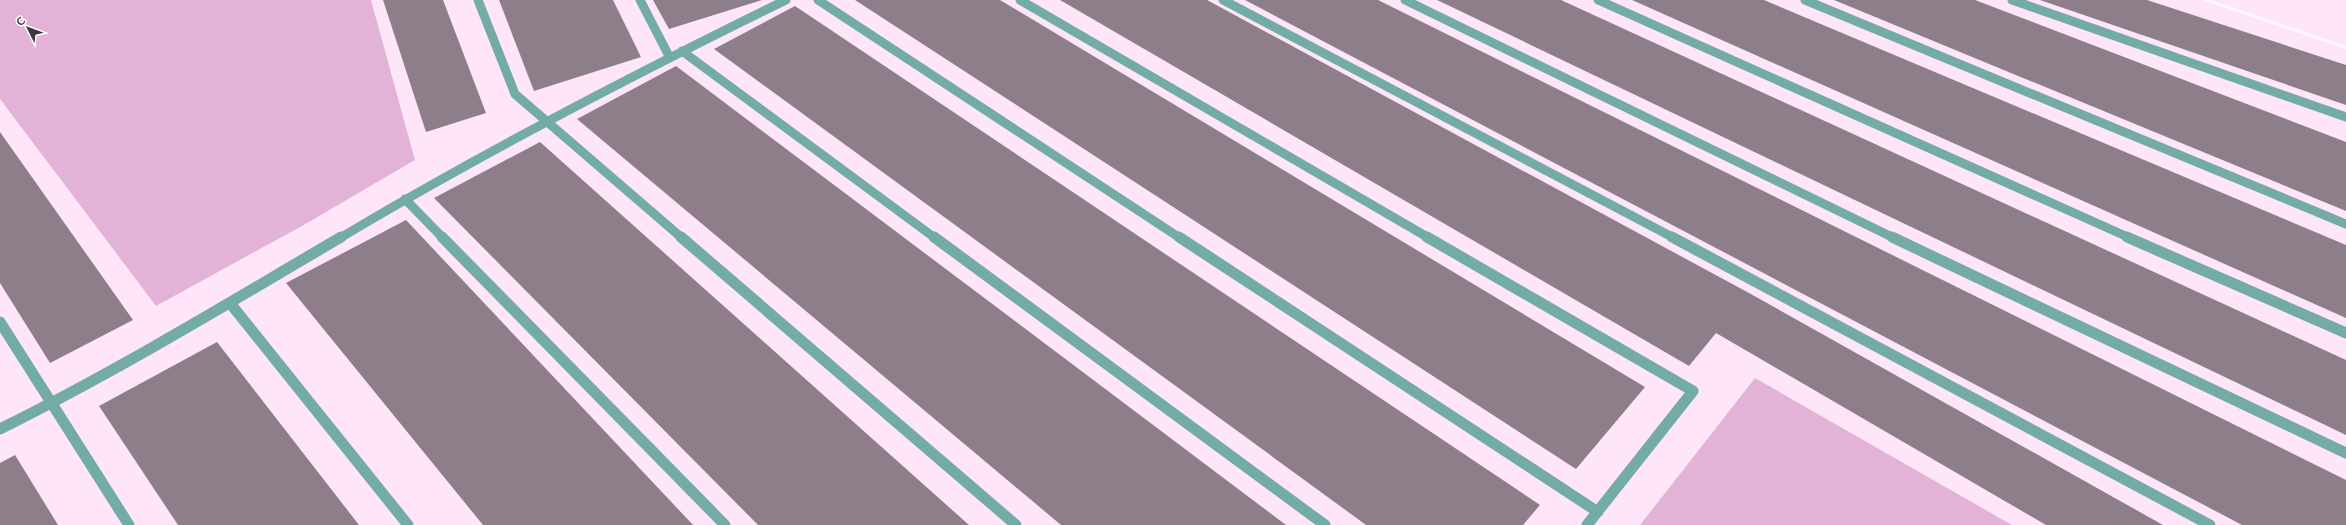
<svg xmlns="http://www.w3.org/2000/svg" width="2346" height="525" font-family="'Nunito Sans',sans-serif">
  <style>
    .built { fill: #fee5f8 }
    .forest { fill: #e2b2d7 }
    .building { fill: #8e7e8a }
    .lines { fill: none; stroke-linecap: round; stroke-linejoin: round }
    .minor-far1 { stroke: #73aca7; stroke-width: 9 }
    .minor { stroke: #73aca7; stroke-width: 11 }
  </style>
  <rect width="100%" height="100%" fill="#fdf9fc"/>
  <path class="built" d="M371 0H2202L2346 49V525H2012L1755 378 1640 525H0V99L156 306 302 226 415 160Z
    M2211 0H2346V46Z"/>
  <path class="forest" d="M0 0H371L415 160 302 226 156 306 0 99Z
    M1755 378 2012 525H1640Z"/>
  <path class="building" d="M383 0H443L486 113 426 132Z
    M499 0H613L641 57 534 91Z
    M653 0H762L669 29Z
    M855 0H1000L1645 387 1576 469Z
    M1060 0H1207L1749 293 2163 525H2046L1716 333 1689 366Z
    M1245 0H1378L2346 480V525H2242Z
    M1437 0H1561L2346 360V435Z
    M1632 0H1764L2346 245V318Z
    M1834 0H1975L2346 142V211Z
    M2040 0H2147L2346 65V105Z
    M795 6 1540 505 1523 525H1366L714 49Z
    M676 66 1286 525H1061L577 119Z
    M0 132 133 320 50 363 0 283Z
    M540 142 969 525H758L434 198Z
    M406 220 693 525H483L286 283Z
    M217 342 359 525H178L99 406Z
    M15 455 58 525H0V463Z"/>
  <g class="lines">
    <path class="minor-far1" d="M478 0 515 94 682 238
      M640 0 670 58
      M818 0 1180 238
      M1020 0 1429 238
      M1223 0 1674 238
      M1405 0 1894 238
      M1598 0 2130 238
      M1805 0 2346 224
      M2012 0 2346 117
      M682 51 935 238
      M405 199 443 238
      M340 238C484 152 635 74 786 0"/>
    <path class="minor" d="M442 237 725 525
      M681 237 1016 525
      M934 237 1325 525
      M1179 237 1598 512
      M1427 237 1693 391 1587 525
      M1672 237 2210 525
      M1892 237 2346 453
      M2127 237 2346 333
      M230 303 408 525
      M0 322 129 525
      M0 429C117 371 229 303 341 237"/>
  </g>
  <g transform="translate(28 28) rotate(312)" stroke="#ffffff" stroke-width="3" paint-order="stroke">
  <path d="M0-3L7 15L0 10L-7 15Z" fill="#3d363b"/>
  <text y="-6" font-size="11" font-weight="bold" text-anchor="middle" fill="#3d363b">С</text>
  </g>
</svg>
